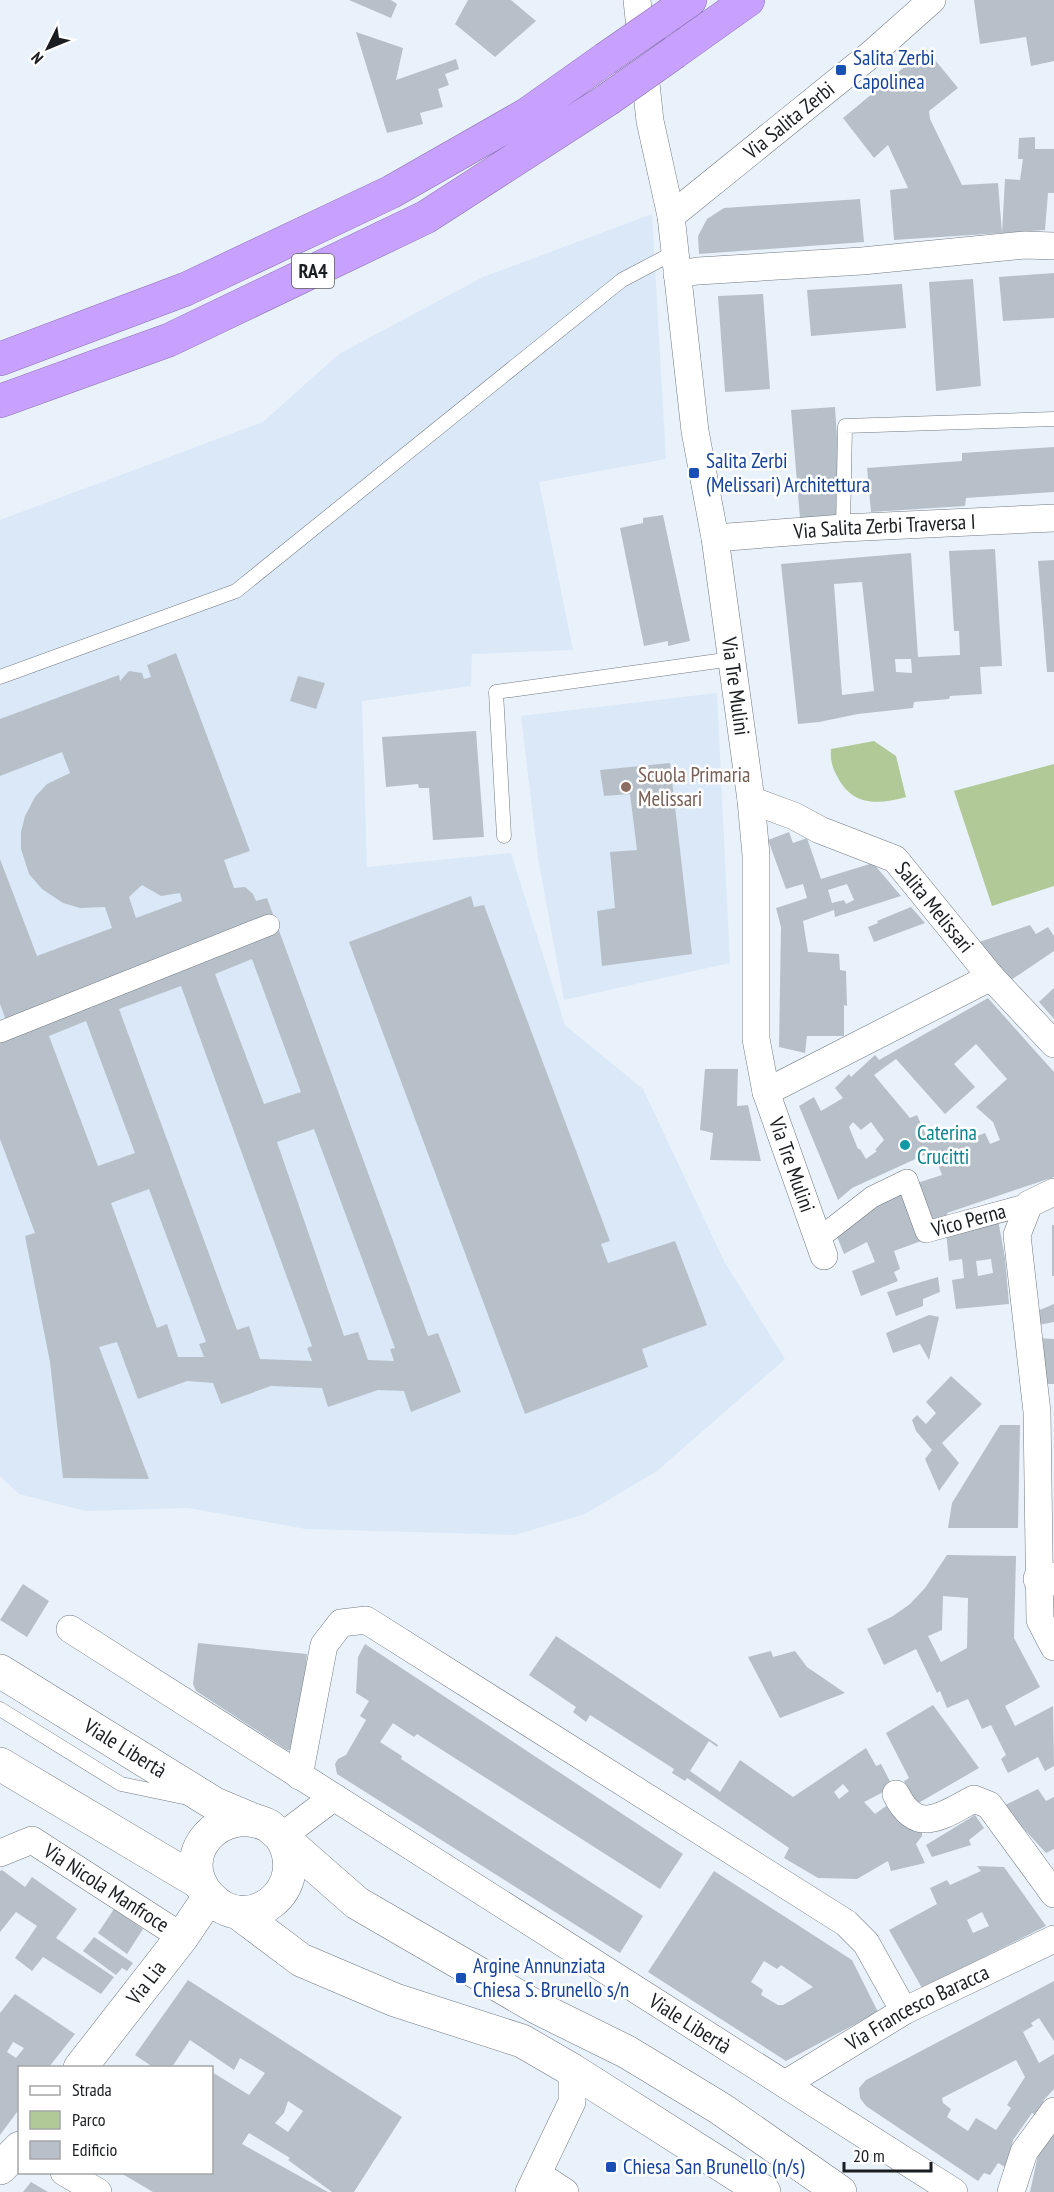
<svg xmlns="http://www.w3.org/2000/svg" width="1054" height="2192" font-family="'PT Sans Narrow',sans-serif">
  <style>
    .built { fill: #dae8f7 }
    .green { fill: #b0c997 }
    .building { fill: #b7c0c9; fill-rule: evenodd }
    .lines { fill: none; stroke-linecap: round; stroke-linejoin: round }
    .service-casing { stroke: #717981; stroke-width: 15 }
    .pedestrian-casing { stroke: #717981; stroke-width: 22 }
    .minor-casing { stroke: #717981; stroke-width: 28 }
    .tertiary-casing { stroke: #717981; stroke-width: 34 }
    .motorway-casing { stroke: #8b73b0; stroke-width: 34 }
    .service { stroke: #fff; stroke-width: 14 }
    .pedestrian { stroke: #fff; stroke-width: 21 }
    .minor { stroke: #fff; stroke-width: 27 }
    .tertiary { stroke: #fff; stroke-width: 33 }
    .motorway { stroke: #c7a1fd; stroke-width: 33 }
    .motorway-bridge-casing { stroke: #8b73b0; stroke-width: 34; stroke-linecap: butt }
    .motorway-bridge { stroke: #c7a1fd; stroke-width: 33 }
    .transit-dot { fill: #1a4fb4; stroke: #fff; stroke-width: 2 }
    .education-dot { fill: #8d6e63; stroke: #fff; stroke-width: 2 }
    .culture-dot { fill: #0f9aa8; stroke: #fff; stroke-width: 2 }
    .labels { text-anchor: middle; stroke-width: 5; stroke-linejoin: round; paint-order: stroke }
    .shield { fill: #fff; stroke: #5f6264; stroke-width: 1.5 }
    .shield-label { font-size: 20px; font-weight: bold; fill: #1b1e21 }
    .transit-label { font-size: 21px; fill: #164399; stroke: #fff; text-anchor: start }
    .street-label { font-size: 21px; fill: #1b1e21; stroke: #fff }
    .education-label { font-size: 21px; fill: #785e54; stroke: #fff; text-anchor: start }
    .culture-label { font-size: 21px; fill: #0d838f; stroke: #fff; text-anchor: start }
  </style>
  <rect width="100%" height="100%" fill="#e9f2fb"/>
  <path class="built" d="M652 214 666 459 539 482 573 650 472 654 471 686 362 701 367 867 511 853 565 1025 643 1089 724 1261 785 1359 657 1471 585 1514 515 1535 306 1529 188 1508 86 1511 19 1494 0 1476V520L263 422 339 354 483 277Z
    M717 693 730 963 564 1000 538 858 521 716Z"/>
  <path class="green" d="M874 741 896 756 906 797C877 805 852 806 837 776 832 767 830 759 831 749Z
    M1054 764V886L992 906 954 791Z"/>
  <path class="building" d="M349 0H391L397 4 391 18Z
    M468 0H511L536 21 495 57 455 24Z
    M974 0H1054V61L1031 66 1026 37 980 44Z
    M356 32 403 48 396 80 456 59 459 69 445 74 449 85 438 89 443 107 420 113 423 124 387 133Z
    M926 49 958 88 929 111 930 119 962 185 998 183 1002 233 894 240 890 190 908 188 888 145 874 158 843 118Z
    M1035 137V149H1054V193H1048L1045 230 1002 233 1005 179 1020 180 1023 159H1018L1019 138Z
    M860 199 864 242 699 254 698 236 707 219 724 208Z
    M1054 273V318L1003 321 999 277Z
    M973 279 981 386 936 391 929 282Z
    M902 284 906 328 811 336 807 290Z
    M763 294 770 389 725 392 718 296Z
    M835 407 842 515 800 518 791 410Z
    M1054 447V492L966 498 965 506 871 512 867 468 962 461V453Z
    M663 515 690 641 668 646V641L644 646 620 528 643 523V518Z
    M995 549 1002 666 980 667 982 694 950 696 949 699 914 702 913 708 858 714 819 722 798 724 781 564 911 553 918 657 960 655 959 631H954L949 551ZM862 582 874 691 842 695 834 584ZM895 659H911L912 673 896 672Z
    M1054 560V672H1047L1038 561Z
    M176 653 250 851 224 860 234 888 245 887 253 894 256 901 267 898 428 1336 438 1333 461 1392 411 1412 404 1391 378 1390 328 1407 322 1388 271 1386 221 1404 213 1383 187 1381 138 1399 117 1342 99 1347 149 1479 63 1478 50 1362 25 1236 35 1233 0 1139V1025L7 1023 0 1004V859L37 956 112 928 105 907 80 908 63 903 42 889 29 874 21 849V832L25 816 35 797 47 784 70 773 62 752 0 776V719L119 675 120 681 129 671 142 673 144 679 151 677 147 665ZM142 885 161 896 180 893 182 901 136 918 129 897ZM252 959 301 1092 264 1104 215 974ZM181 986 312 1346 307 1348 312 1361 260 1359 249 1326 237 1330 119 1009ZM86 1021 135 1153 98 1166 49 1036ZM314 1129 395 1348 390 1349 394 1361 368 1360 358 1332 344 1336 277 1142ZM149 1189 206 1342 199 1344 204 1357H178L167 1324 157 1328 111 1203Z
    M298 676 325 683 316 709 290 701Z
    M476 731 484 837 433 840 429 788H419L418 784 386 787 382 737Z
    M670 763 692 954 602 966 597 911 615 908 610 852 637 850 630 794 604 796 600 770Z
    M789 832 793 843 807 838 821 879 873 863 901 896 835 917 834 910 803 921 808 952 839 954 840 970 846 971 847 1006 844 1005V1036H807L805 1053 779 1047 781 927 776 908 807 898 803 884 786 889 768 840ZM847 884 854 900 846 904 844 900 832 903 828 890Z
    M471 896 474 907 484 905 545 1068 610 1241 601 1244 608 1263 675 1241 707 1325 642 1349 648 1367 525 1414 349 942Z
    M911 907 925 923 874 942 868 927 878 923 877 921Z
    M1030 925 1036 934 1048 927 1054 936V951L1011 980 979 942Z
    M1054 988V1019L1039 1002Z
    M988 998 1054 1072V1177L947 1213 949 1221 929 1227 914 1184 942 1175 933 1151 852 1188 838 1200 799 1106 814 1097 821 1111 843 1098 835 1088 849 1074 851 1077 875 1055 879 1060ZM976 1044 1007 1079 976 1107 993 1122 1000 1140 990 1144 985 1133 964 1141 952 1127 945 1135 936 1126 925 1133 917 1115 910 1118 874 1075 896 1059 945 1114 975 1087 954 1064ZM853 1122 861 1130 871 1122 884 1140 875 1150 877 1151 866 1159 860 1149H858L849 1127Z
    M705 1069H738L737 1106 748 1105 761 1161 710 1160 713 1133 700 1130Z
    M900 1191 924 1240 894 1251 900 1269 894 1272 898 1281 861 1296 852 1271 875 1262 867 1242 844 1254 836 1234Z
    M997 1214 1005 1258 1009 1304 956 1309 952 1280 964 1278 962 1259 949 1261 946 1232ZM991 1259 993 1273 978 1276 976 1261Z
    M1052 1225H1054V1276H1052Z
    M938 1277 940 1292 923 1299V1306L896 1316 887 1292Z
    M1054 1304V1322L1038 1325 1035 1312Z
    M929 1315 939 1317 929 1360 920 1344 893 1353 886 1333Z
    M1038 1338 1054 1339V1384H1046Z
    M951 1376 982 1404 942 1443 959 1463 939 1491 925 1459 932 1450 916 1431 912 1420 917 1415 926 1424 936 1413 926 1402Z
    M1000 1425H1020L1018 1528H948L952 1503Z
    M947 1555 1016 1556 1014 1638 1040 1687 1005 1706 1015 1726 1053 1706 1054 1766 1045 1771 1038 1757 1008 1773 1001 1759 1006 1755 991 1725 982 1729 968 1699 947 1708 940 1691 937 1693 916 1649 884 1665 867 1629 893 1616 910 1604 925 1588ZM943 1596 968 1598 967 1648 941 1662 928 1636 942 1630Z
    M23 1584 49 1601 27 1637 0 1620Z
    M556 1636 718 1745 717 1747 709 1741 690 1771 720 1792 740 1760 793 1797 866 1748 876 1766 881 1764 893 1787 864 1802 875 1814 886 1806 892 1814 922 1830V1836L916 1844 925 1863 891 1871 888 1861 857 1879 818 1878 784 1858 789 1848 687 1778 685 1781 672 1773 674 1769 590 1715 586 1722 573 1712 576 1707 529 1675ZM843 1784 849 1791 839 1799 834 1792Z
    M198 1643 307 1654 300 1744 291 1750H287L196 1691 193 1684Z
    M365 1644 683 1854 660 1889 417 1734 414 1737 393 1723 380 1742 402 1756 401 1759 643 1916 620 1953 337 1774 335 1764 338 1759 346 1755 366 1720 360 1716 369 1701 356 1693 358 1657Z
    M771 1651 773 1657 795 1651 807 1667 845 1693 780 1718 748 1657Z
    M933 1705 979 1768 915 1805 904 1781 909 1778 886 1733Z
    M1038 1789 1046 1801 1054 1797V1849L1046 1853 1003 1806Z
    M975 1815 984 1828 969 1840 971 1845 932 1857 926 1845Z
    M977 1866 1004 1867 1046 1926 922 1988 889 1930 937 1904 930 1888 947 1880 950 1885 981 1871ZM982 1912 989 1926 973 1933 967 1920Z
    M2 1870 25 1887 32 1877 77 1909 56 1938 114 1977 101 1994 43 1957 32 1971 15 1958 37 1926 16 1912 0 1932V1871Z
    M714 1871 852 1960 878 2012 786 2061 648 1972ZM764 1961 777 1969 781 1965 813 1987 783 2005H778L761 1995 763 1990 751 1982Z
    M114 1909 143 1929 127 1954 98 1933Z
    M94 1937 133 1963 127 1971 122 1968 116 1975 83 1951Z
    M188 1980 402 2117 354 2192H332L288 2160 290 2158 249 2133 242 2144 328 2192H153L119 2172H212V2072L249 2095 265 2073 240 2058 234 2070 190 2040 172 2067H153L135 2055ZM288 2101 303 2111 288 2132 275 2123 284 2113Z
    M1054 1981V2041L1039 2018 1031 2023 1033 2026 1023 2032 1039 2063 1054 2054V2089L1043 2101 1050 2106 1039 2117 1032 2113 1013 2140 1007 2168 998 2163 990 2175 984 2173 978 2181 866 2106 860 2098 859 2088 866 2080ZM1016 2060 1025 2077 1007 2105 1011 2108 996 2130 976 2118 968 2131 947 2117 951 2109 943 2103 942 2098Z
    M15 1994 75 2034 49 2067H20V2108L0 2135V2013ZM13 2042 24 2048 16 2058 7 2052Z
    M1054 2135V2192H1030L1038 2155Z
    M31 2182 48 2192H23Z"/>
  <g class="lines">
    <defs>
      <path id="service" d="M843 528 845 426 1054 419
        M0 677 236 591 622 280 675 252
        M504 836 496 692 732 659
        M0 1709 121 1784 183 1797"/>
      <g id="pedestrian">
        <path d="M0 1032 269 925"/>
        <path id="s1" d="M818 1239 872 1197 907 1180 926 1232 1029 1204"/>
      </g>
      <g id="minor">
        <path id="s2" d="M637 0 650 121 671 216 695 431 715 538 751 800 756 855V1039L766 1092 824 1256"/>
        <path id="s3" d="M671 216 869 56 932 0"/>
        <path d="M677 274 698 271 862 261 1025 245 1054 246"/>
        <path id="s4" d="M715 538 843 528 1054 518"/>
        <path id="s5" d="M751 800 794 816 820 830 895 859 991 977 1054 1044"/>
        <path d="M766 1092 991 977"/>
        <path d="M1054 1192 1029 1204 1017 1235 1037 1412 1040 1620 1054 1647"/>
        <path id="s6" d="M70 1629 954 2192"/>
        <path d="M299 1776 324 1645 341 1623 366 1620 846 1923 866 1943 904 2011"/>
        <path d="M896 1794C917 1837 943 1815 974 1799L989 1805 1054 1894"/>
        <path d="M281 1837 334 1797"/>
        <path id="s7" d="M0 1853 32 1840 182 1937"/>
        <path id="s8" d="M785 2084 904 2011 1054 1939"/>
        <path d="M64 2172 98 2192"/>
        <path d="M539 2175 565 2192"/>
        <path d="M529 2192 572 2102V2070"/>
        <path d="M1011 2192 1024 2152 1054 2111"/>
      </g>
      <g id="tertiary">
        <path d="M1040 1579H1054"/>
        <path id="s9" d="M0 1671 215 1804 253 1820"/>
        <path d="M0 1764 200 1883"/>
        <path d="M281 1837C313 1888 248 1940 209 1896 172 1856 221 1801 269 1826L357 1903 538 2008 627 2052 721 2109 840 2192"/>
        <path d="M237 1912 301 1960 395 2000 522 2041 572 2070 764 2192"/>
        <path id="s10" d="M80 2068 182 1937 209 1897"/>
        <path d="M0 2168 20 2148"/>
      </g>
      <path id="motorway" d="M670 14 690 0
        M675 52 748 0
        M0 359 186 289 391 192 526 115 605 59
        M0 401 169 340 426 217 607 100"/>
    </defs>
    <use href="#service" class="service-casing"/>
    <use href="#pedestrian" class="pedestrian-casing"/>
    <use href="#minor" class="minor-casing"/>
    <use href="#tertiary" class="tertiary-casing"/>
    <use href="#motorway" class="motorway-casing"/>
    <use href="#service" class="service"/>
    <use href="#pedestrian" class="pedestrian"/>
    <use href="#minor" class="minor"/>
    <use href="#tertiary" class="tertiary"/>
    <use href="#motorway" class="motorway"/>
    <defs>
      <path id="motorway-bridge" d="M605 59 670 14
        M607 100 675 52"/>
    </defs>
    <use href="#motorway-bridge" class="motorway-bridge-casing"/>
    <use href="#motorway-bridge" class="motorway-bridge"/>
  </g>
  <g class="transit-dot">
    <rect x="835" y="64" width="12" height="12" rx="3"/>
    <rect x="688" y="467" width="12" height="12" rx="3"/>
    <rect x="455" y="1972" width="12" height="12" rx="3"/>
    <rect x="605" y="2161" width="12" height="12" rx="3"/>
  </g>
  <circle class="education-dot" cx="626" cy="787" r="6"/>
  <circle class="culture-dot" cx="905" cy="1145" r="6"/>
  <g class="labels">
    <rect class="shield" x="292" y="254" width="42" height="34" rx="4.5"/>
    <g class="shield-label">
      <text x="313" y="278">RA4</text>
    </g>
    <g class="transit-label">
      <text x="853" y="65">Salita Zerbi<tspan x="853" dy="24">Capolinea</tspan></text>
      <text x="706" y="468">Salita Zerbi<tspan x="706" dy="24">(Melissari) Architettura</tspan></text>
      <text x="473" y="1973">Argine Annunziata<tspan x="473" dy="24">Chiesa S. Brunello s/n</tspan></text>
      <text x="623" y="2174">Chiesa San Brunello (n/s)</text>
    </g>
    <g class="street-label">
      <text dy="7" stroke="none"><textPath href="#s3" startOffset="152">Via Salita Zerbi</textPath></text>
      <text dy="7" stroke="none"><textPath href="#s4" startOffset="170">Via Salita Zerbi Traversa I</textPath></text>
      <text dy="7" stroke="none"><textPath href="#s2" startOffset="694">Via Tre Mulini</textPath></text>
      <text dy="7" stroke="none"><textPath href="#s5" startOffset="218">Salita Melissari</textPath></text>
      <text dy="7" stroke="none"><textPath href="#s2" startOffset="1179">Via Tre Mulini</textPath></text>
      <text dy="7" stroke="none"><textPath href="#s1" startOffset="207">Vico Perna</textPath></text>
      <text dy="7" stroke="none"><textPath href="#s9" startOffset="147">Viale Libertà</textPath></text>
      <text dy="7" stroke="none"><textPath href="#s7" startOffset="123">Via Nicola Manfroce</textPath></text>
      <text dy="7" stroke="none"><textPath href="#s10" startOffset="108">Via Lia</textPath></text>
      <text dy="7" stroke="none"><textPath href="#s8" startOffset="153">Via Francesco Baracca</textPath></text>
      <text dy="7" stroke="none"><textPath href="#s6" startOffset="735">Viale Libertà</textPath></text>
    </g>
    <g class="education-label">
      <text x="638" y="782">Scuola Primaria<tspan x="638" dy="24">Melissari</tspan></text>
    </g>
    <g class="culture-label">
      <text x="917" y="1140">Caterina<tspan x="917" dy="24">Crucitti</tspan></text>
    </g>
  </g>
  <rect x="18" y="2066" width="195" height="108" fill="#ffffff" stroke="#a4a5a6" stroke-width="1.5"/>
  <rect x="30" y="2086" width="30" height="9" fill="#ffffff" stroke="#a4a5a6" stroke-width="1.5"/>
  <text x="72" y="2096" font-size="18" fill="#1b1e21">Strada</text>
  <rect x="30" y="2111" width="30" height="18" fill="#b0c997" stroke="#a4a5a6" stroke-width="1.5"/>
  <text x="72" y="2126" font-size="18" fill="#1b1e21">Parco</text>
  <rect x="30" y="2141" width="30" height="18" fill="#b7c0c9" stroke="#a4a5a6" stroke-width="1.5"/>
  <text x="72" y="2156" font-size="18" fill="#1b1e21">Edificio</text>
  <g transform="translate(48 48) rotate(227)" stroke="#ffffff" stroke-width="4.5" paint-order="stroke">
  <path d="M0-4.5L10 22L0 15L-10 22Z" fill="#1b1e21"/>
  <text y="-9" font-size="16" font-weight="bold" text-anchor="middle" fill="#1b1e21">N</text>
  </g>
  <path d="M844 2162v9h87v-9" fill="none" stroke="#1b1e21" stroke-width="3"/>
  <text x="853" y="2162" font-size="18" fill="#1b1e21" stroke="#ffffff" stroke-width="4.5" paint-order="stroke">20 m</text>
</svg>
